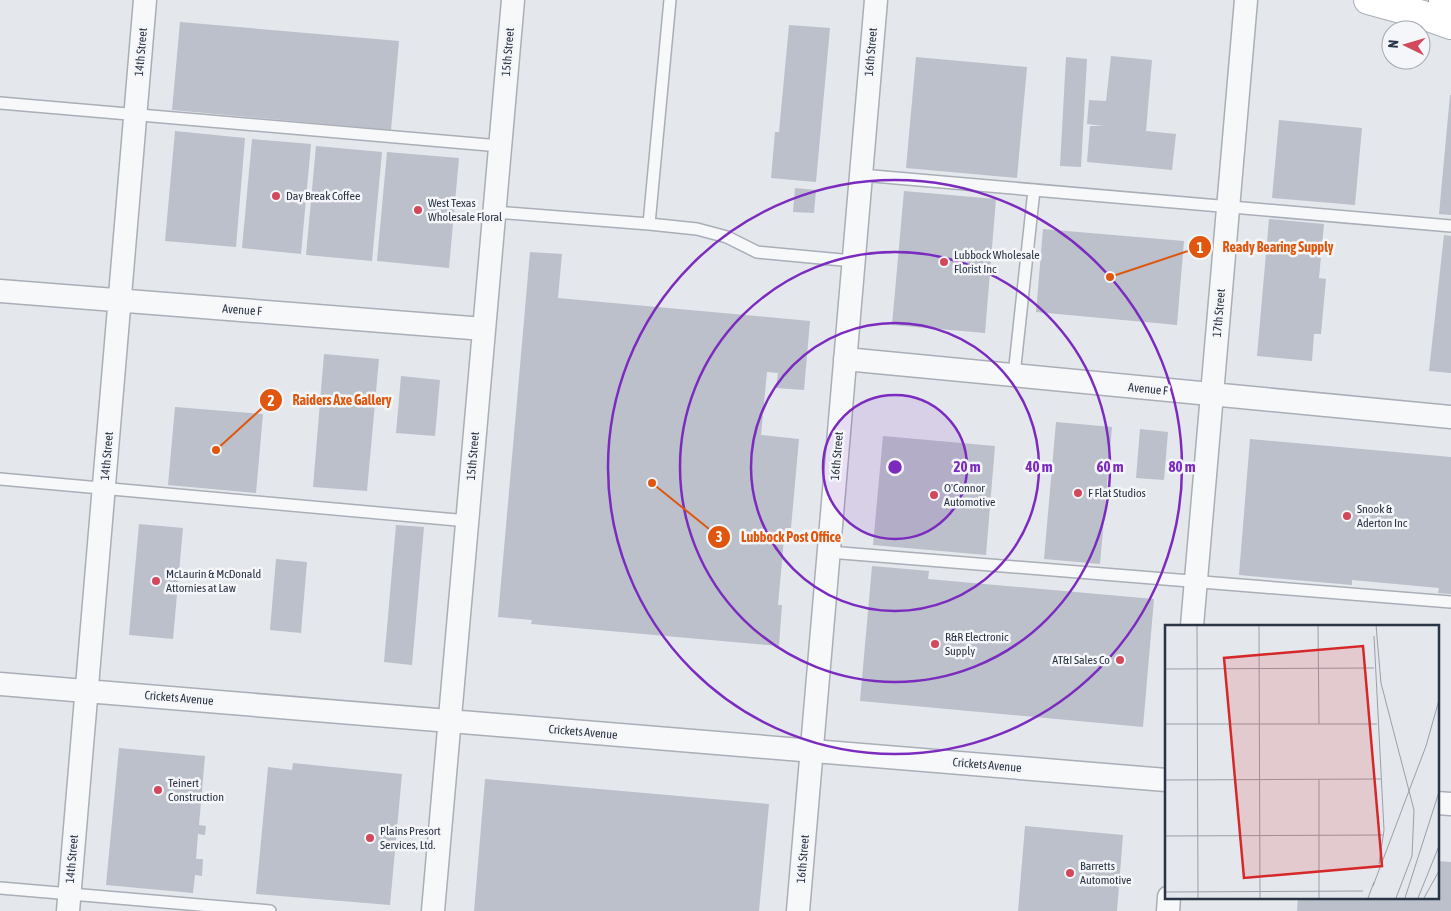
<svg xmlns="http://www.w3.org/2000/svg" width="1451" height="911" font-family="'Asap Condensed',sans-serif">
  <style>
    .building { fill: #bbc0ca }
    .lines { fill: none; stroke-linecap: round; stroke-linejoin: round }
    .lane-casing { stroke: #a9aeb7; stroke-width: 14 }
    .street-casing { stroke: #a9aeb7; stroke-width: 25 }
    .secondary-casing { stroke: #a9aeb7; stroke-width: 30 }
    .highway-casing { stroke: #8b94a3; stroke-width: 30 }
    .lane { stroke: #f7f8fa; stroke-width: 11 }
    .street { stroke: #f7f8fa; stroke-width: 22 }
    .secondary { stroke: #fff; stroke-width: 28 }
    .highway { stroke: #fff; stroke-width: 28 }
    .ring { fill: none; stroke: #7b2cbf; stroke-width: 2.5 }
    .poi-dot { fill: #d1495b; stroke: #f4f6f9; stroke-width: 2 }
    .labels { text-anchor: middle; stroke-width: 5; stroke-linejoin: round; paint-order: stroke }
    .street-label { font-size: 12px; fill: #2b3445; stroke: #f4f6f9 }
    .poi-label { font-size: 12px; fill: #2b3445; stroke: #f4f6f9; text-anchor: start }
    .inset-road { fill: none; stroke: #9a9fa9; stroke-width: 1 }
    .view { fill: #d62828; fill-opacity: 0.15; stroke: #d62828; stroke-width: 2.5 }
    .inset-edge { fill: none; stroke: #2b3445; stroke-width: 2.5 }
    .centre { fill: #7b2cbf; stroke: #f4f6f9; stroke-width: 2.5 }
    .ring-label { font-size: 15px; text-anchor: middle; font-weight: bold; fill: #7b2cbf; stroke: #f4f6f9; stroke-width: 5; stroke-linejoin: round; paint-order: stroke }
    .leader { fill: none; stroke: #df570f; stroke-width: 2 }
    .callout-dot { fill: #df570f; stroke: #f4f6f9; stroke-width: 2 }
    .mark-label { font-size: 15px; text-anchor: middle; font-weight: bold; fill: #fff }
    .callout-label { font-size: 14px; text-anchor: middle; font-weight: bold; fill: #df570f; stroke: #f4f6f9; stroke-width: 5; stroke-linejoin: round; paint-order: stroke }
  </style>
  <rect width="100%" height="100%" fill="#e4e7ec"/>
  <path class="building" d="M180 22 399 41 391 130 172 110Z
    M789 25 830 28 816 182 771 178 775 132H779Z
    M1111 56 1152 60 1146 131 1176 134 1172 170 1087 162 1090 126H1104L1087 124 1089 100 1106 101Z
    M916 57 1027 67 1017 178 906 168Z
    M1066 57 1087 59 1081 167 1060 166Z
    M1450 95H1451V215L1439 214Z
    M1279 120 1362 128 1355 205 1272 198Z
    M175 131 245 138 236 247 165 241Z
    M252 139 311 144 301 254 242 248Z
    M316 146 382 152 372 261 306 255Z
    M387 152 459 158 449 268 377 261Z
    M795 188 816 190 814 213 793 212Z
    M904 191 996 199 985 333 892 325Z
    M1269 219 1324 224 1319 278 1326 279 1321 334H1314L1312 361 1257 356Z
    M1043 229 1184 241 1177 325 1036 312Z
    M1444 235 1451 236V373L1429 371Z
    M530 252 562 254 558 298 810 321 804 390 776 388 778 373 767 372 761 435 799 439 791 528H785L778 605H782L779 646 531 624 532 620 498 617Z
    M324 354 379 359 367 491 313 487Z
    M401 376 440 380 435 436 396 433Z
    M175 407 263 414 256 493 168 485Z
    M1056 422 1112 427 1100 564 1044 559Z
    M1140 429 1168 432 1164 480 1136 478Z
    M883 436 995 446 986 555 873 545Z
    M1250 439 1451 457V594L1438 593 1439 588 1352 580V585L1239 575Z
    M139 524 183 528 173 639 129 635Z
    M396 525 424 527 412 665 384 662Z
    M276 559 307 562 301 633 270 630Z
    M872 566 929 571 928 579 1154 599 1143 727 860 701Z
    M119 748 205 756 199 825 206 826 205 835 198 834 196 859H203L202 876 195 875 193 893 106 885Z
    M293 763 402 774 390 905 256 894 268 767 292 770Z
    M485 779 769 804 759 911H474Z
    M1025 826 1123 835 1117 911H1018Z
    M1437 861 1451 862V911H1297L1298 897H1437Z"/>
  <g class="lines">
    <defs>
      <path id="lane" d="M0 103 500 146
        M861 175 1451 226
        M495 212 649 224 670 0
        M649 224 697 229 727 237 757 252 853 261
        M1014 375 1034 190
        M0 479 468 521
        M829 552 1451 602
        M0 888 270 911"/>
      <path id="street" d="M0 291 484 329
        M845 359 1451 417
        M1192 626 1246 0
        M0 684 1166 780
        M1437 803 1451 804
        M68 911 145 0
        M433 911 513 0
        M798 911 876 0
        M1168 911 1169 897"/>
      <path id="secondary" d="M1368 0 1423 15 1451 25"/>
      <path id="highway" d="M1443 0 1451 5"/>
    </defs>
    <use href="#lane" class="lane-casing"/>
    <use href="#street" class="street-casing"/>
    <use href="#secondary" class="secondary-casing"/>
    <use href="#highway" class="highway-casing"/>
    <use href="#lane" class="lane"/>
    <use href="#street" class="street"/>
    <use href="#secondary" class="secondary"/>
    <use href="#highway" class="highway"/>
  </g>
  <circle cx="895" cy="467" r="72" fill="#7b2cbf" fill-opacity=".12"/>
  <g class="ring">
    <circle cx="895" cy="467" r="72"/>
    <circle cx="895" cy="467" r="144"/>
    <circle cx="895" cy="467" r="215"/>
    <circle cx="895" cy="467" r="287"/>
  </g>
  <g class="poi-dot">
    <circle cx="276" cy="196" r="5"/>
    <circle cx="418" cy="210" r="5"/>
    <circle cx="944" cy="262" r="5"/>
    <circle cx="1078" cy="493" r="5"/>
    <circle cx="934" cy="495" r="5"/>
    <circle cx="1347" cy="516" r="5"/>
    <circle cx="156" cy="581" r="5"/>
    <circle cx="935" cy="644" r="5"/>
    <circle cx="1120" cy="660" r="5"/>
    <circle cx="158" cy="790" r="5"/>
    <circle cx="370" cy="838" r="5"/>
    <circle cx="1070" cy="873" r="5"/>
  </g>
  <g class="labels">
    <g class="street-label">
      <text transform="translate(141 52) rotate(-85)" y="4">14th Street</text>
      <text transform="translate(508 52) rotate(-85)" y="4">15th Street</text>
      <text transform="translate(871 52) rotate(-85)" y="4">16th Street</text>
      <text transform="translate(242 310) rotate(4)" y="4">Avenue F</text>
      <text transform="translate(1219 313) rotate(-85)" y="4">17th Street</text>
      <text transform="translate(1148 389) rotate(6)" y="4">Avenue F</text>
      <text transform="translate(107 456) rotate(-85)" y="4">14th Street</text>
      <text transform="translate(473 456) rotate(-85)" y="4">15th Street</text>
      <text transform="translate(837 456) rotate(-85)" y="4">16th Street</text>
      <text transform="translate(179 698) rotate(5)" y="4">Crickets Avenue</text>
      <text transform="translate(583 732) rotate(5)" y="4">Crickets Avenue</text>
      <text transform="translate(987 765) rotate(5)" y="4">Crickets Avenue</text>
      <text transform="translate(72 859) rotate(-85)" y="4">14th Street</text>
      <text transform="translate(803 859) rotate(-85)" y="4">16th Street</text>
    </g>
    <g class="poi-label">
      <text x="286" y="200">Day Break Coffee</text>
      <text x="428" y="207">West Texas<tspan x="428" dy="14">Wholesale Floral</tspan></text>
      <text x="954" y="259">Lubbock Wholesale<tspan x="954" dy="14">Florist Inc</tspan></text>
      <text x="944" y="492">O'Connor<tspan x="944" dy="14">Automotive</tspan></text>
      <text x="1088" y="497">F Flat Studios</text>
      <text x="1357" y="513">Snook &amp;<tspan x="1357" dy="14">Aderton Inc</tspan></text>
      <text x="166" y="578">McLaurin &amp; McDonald<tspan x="166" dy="14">Attornies at Law</tspan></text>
      <text x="945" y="641">R&amp;R Electronic<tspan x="945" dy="14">Supply</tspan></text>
      <text x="1110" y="664" text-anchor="end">AT&amp;I Sales Co</text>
      <text x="168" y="787">Teinert<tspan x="168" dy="14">Construction</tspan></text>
      <text x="380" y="835">Plains Presort<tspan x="380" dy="14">Services, Ltd.</tspan></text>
      <text x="1080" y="870">Barretts<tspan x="1080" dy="14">Automotive</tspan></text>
    </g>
  </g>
  <g transform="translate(1165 625)">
    <rect width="274" height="274" fill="#e4e7ec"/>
    <path class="inset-road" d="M32 0 33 273M94 0 95 273M153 0 154 99M211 0 216 58 249 185 247 231 231 273M209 11 219 205 214 239M0 44 209 43M0 99H212M0 155 216 154M0 211 218 210M208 261 261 121 274 75M0 267 198 266M154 273V154M203 273 209 257M240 273 274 167M253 273 274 221M259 273 274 246"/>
    <path class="view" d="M198 21 217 241 79 253 59 33Z"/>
    <rect width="274" height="274" class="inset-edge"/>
  </g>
  <circle cx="895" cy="467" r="8" class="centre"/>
  <g class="ring-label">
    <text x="967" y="472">20 m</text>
    <text x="1039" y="472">40 m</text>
    <text x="1110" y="472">60 m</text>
    <text x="1182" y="472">80 m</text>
  </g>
  <path class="leader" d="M1110 277L1200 247M216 450L271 400M652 483L719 537"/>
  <g class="callout-dot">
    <circle cx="1110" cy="277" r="5"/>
    <circle cx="216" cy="450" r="5"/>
    <circle cx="652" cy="483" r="5"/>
    <circle cx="1200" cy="247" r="12"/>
    <circle cx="271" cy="400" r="12"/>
    <circle cx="719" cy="537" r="12"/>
  </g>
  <g class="mark-label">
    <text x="1200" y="253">1</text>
    <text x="271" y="406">2</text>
    <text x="719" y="542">3</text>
  </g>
  <g class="callout-label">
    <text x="1278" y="252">Ready Bearing Supply</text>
    <text x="342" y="405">Raiders Axe Gallery</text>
    <text x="791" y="542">Lubbock Post Office</text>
  </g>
  <g transform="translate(1406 45) rotate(275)"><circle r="24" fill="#f4f6f9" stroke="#a4a8b1"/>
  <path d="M0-4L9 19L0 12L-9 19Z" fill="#d1495b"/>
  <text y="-8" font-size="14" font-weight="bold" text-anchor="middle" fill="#2b3445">N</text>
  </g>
</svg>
